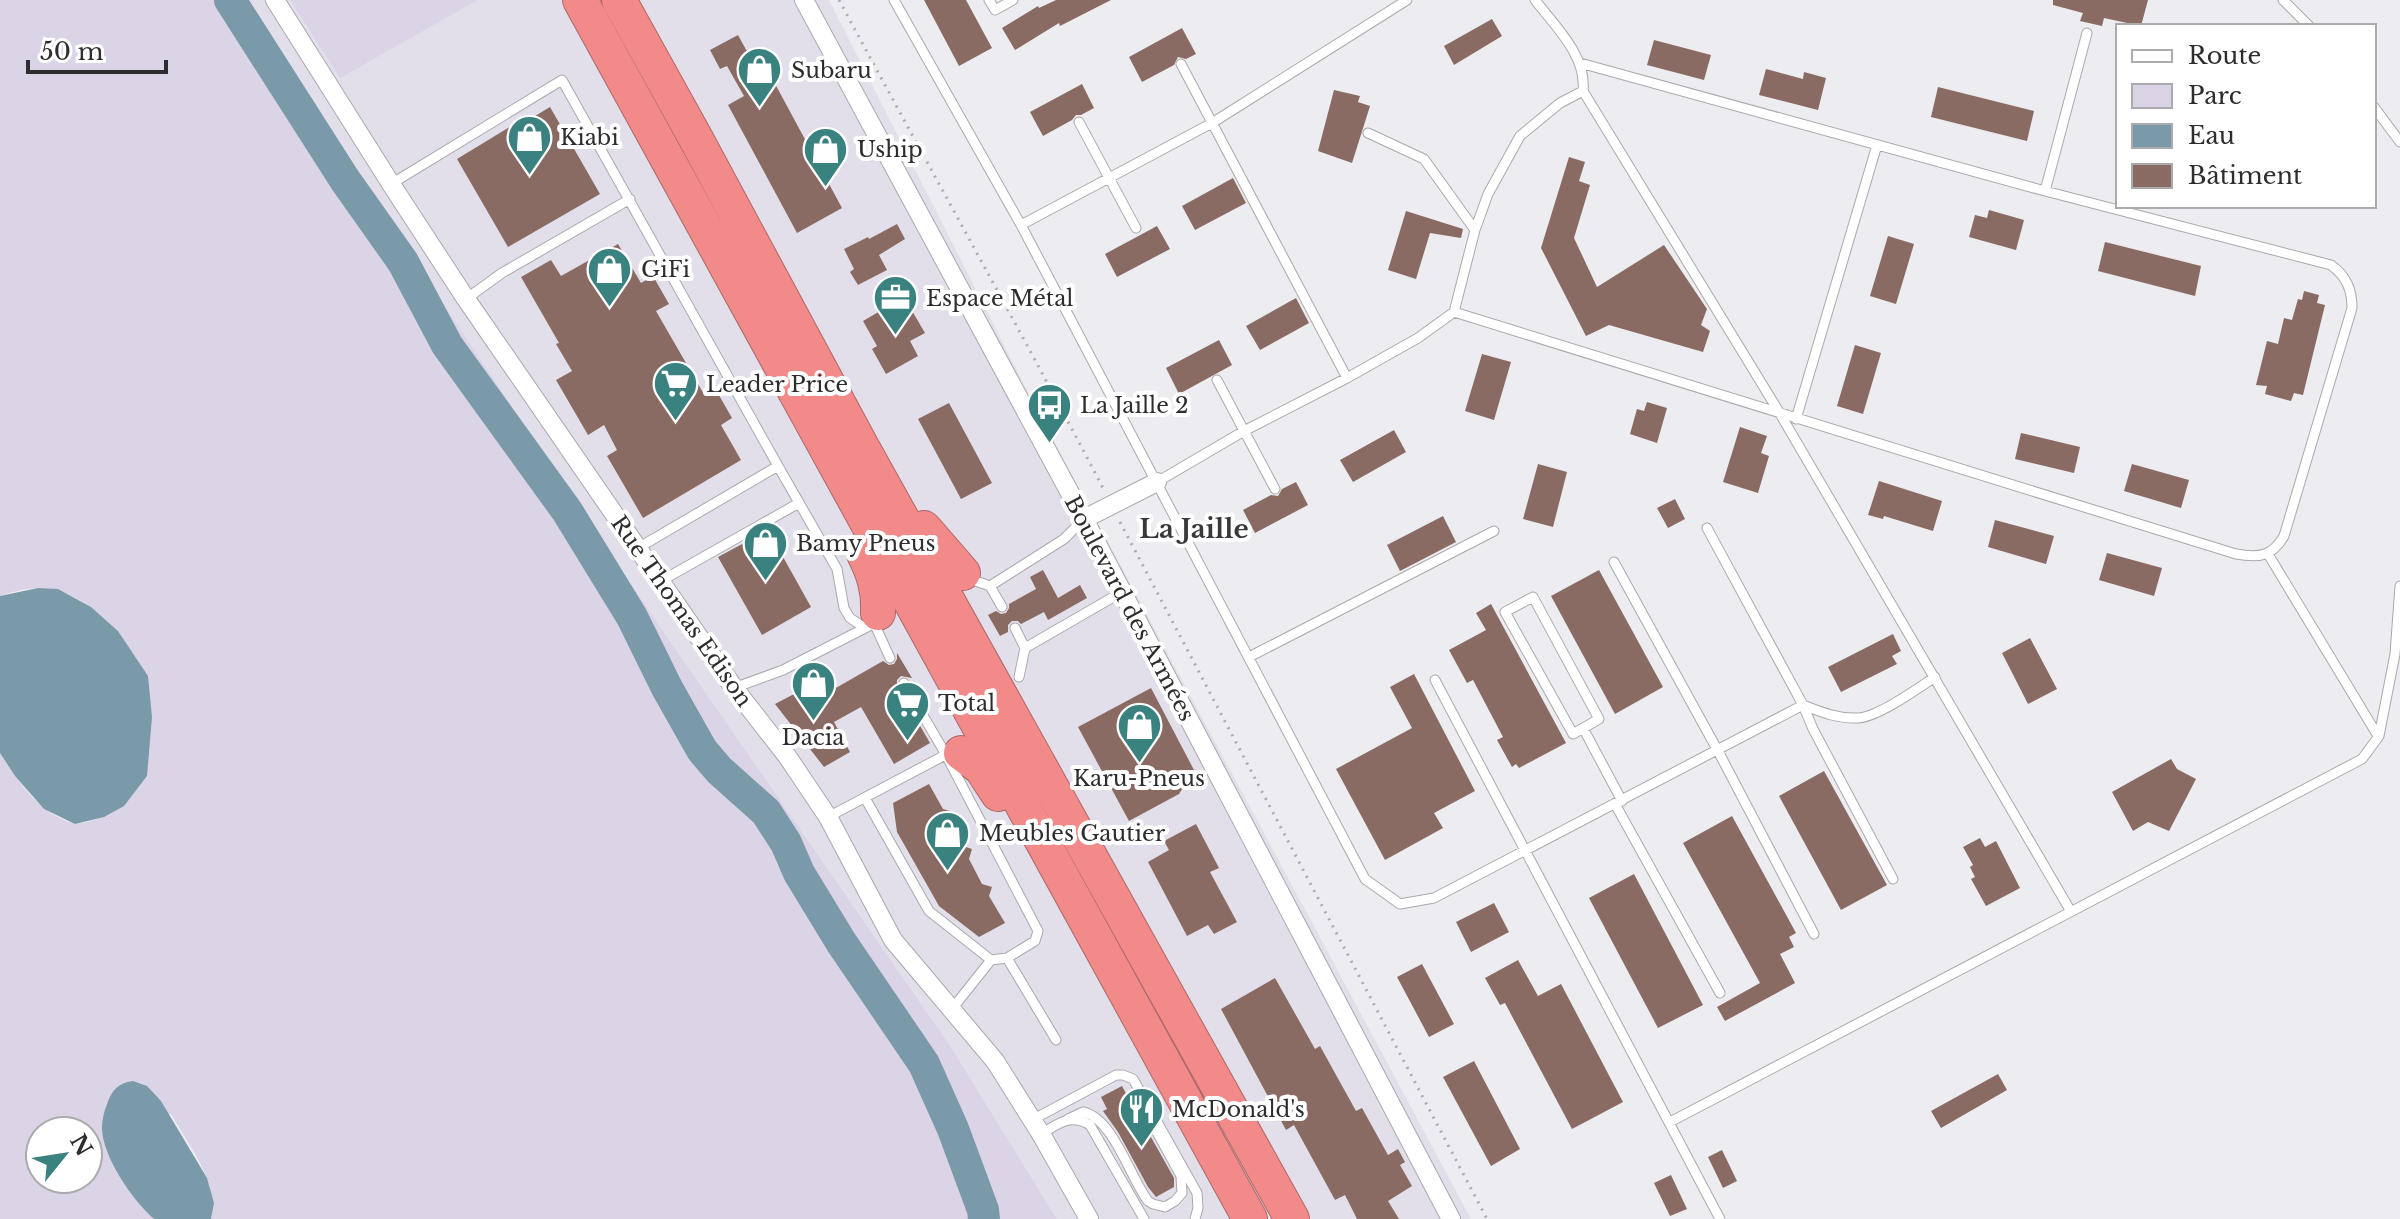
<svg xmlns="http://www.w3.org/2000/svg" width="2400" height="1219" font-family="'Libre Baskerville',serif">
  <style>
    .built { fill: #e3dfea }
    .green { fill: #dbd4e7; fill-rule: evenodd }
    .water { fill: #7b9aa9 }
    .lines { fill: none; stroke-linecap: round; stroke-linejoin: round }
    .river { stroke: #7b9aa9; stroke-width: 32 }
    .building { fill: #896b63 }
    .lane-casing { stroke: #aaa8ac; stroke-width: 11 }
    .street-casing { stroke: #aaa8ac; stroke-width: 20 }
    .highway-casing { stroke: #ac6969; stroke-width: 36 }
    .path { stroke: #acabaf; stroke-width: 3; stroke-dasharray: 2 6; stroke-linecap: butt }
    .lane { stroke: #fff; stroke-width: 9 }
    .street { stroke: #fff; stroke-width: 18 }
    .highway { stroke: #f18a89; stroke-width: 34 }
    .labels { text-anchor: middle; stroke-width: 8; stroke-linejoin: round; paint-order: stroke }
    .poi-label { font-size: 22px; fill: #2d2c2e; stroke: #fff; text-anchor: start }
    .street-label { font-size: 22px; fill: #2d2c2e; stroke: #fff }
    .quarter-label { font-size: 26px; font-weight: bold; fill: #39383b; stroke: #fff }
  </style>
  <rect width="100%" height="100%" fill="#edecf0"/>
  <path class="built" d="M239 0H829L1035 406 1471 1219H1057L951 1047 663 631Z"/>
  <path class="green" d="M0 0H239L663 631 951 1047 1057 1219H211C219 1181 189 1146 171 1114L106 1150C119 1174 133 1200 154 1219H0V753C18 781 39 814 73 823 82 825 95 819 104 817L118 631C78 595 55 577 0 596ZM40 1131H88V1179H40Z
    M290 0H478L340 78Z"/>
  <path class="water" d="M38 588 58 589 91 607 118 631 148 676 152 717 147 776 124 806 104 817 75 824 44 809 15 776 0 753V596Z
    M133 1081 147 1086 161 1101 207 1178 214 1203 211 1219H154C133 1201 102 1156 102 1128 102 1119 104 1112 107 1104 112 1090 118 1083 133 1081Z"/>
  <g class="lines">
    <path class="river" d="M230 0 345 180 403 262 447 345 567 511 632 617 667 688 702 750 719 770 766 812 786 843 799 873 841 942 924 1064 953 1129 983 1210 984 1219"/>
  </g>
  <path class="building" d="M924 0H966L992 48 959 66Z
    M1056 0H1111L1060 26 1059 23 1015 50 1002 28 1038 6 1039 8Z
    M2053 0H2148L2141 26 2104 18 2102 26 2080 21 2083 13 2053 5Z
    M1492 19 1502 36 1454 65 1444 46Z
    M1182 28 1196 54 1186 59 1178 57 1174 65 1142 82 1129 57Z
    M738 35 755 66 760 63 770 82 773 80 842 208 797 233 728 105 744 96 727 66 720 69 710 50Z
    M1654 40 1711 55 1704 80 1647 65Z
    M1766 69 1803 79 1804 72 1826 78 1818 110 1759 95Z
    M1082 84 1094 108 1081 115H1076L1072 120 1043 136 1030 112Z
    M1938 87 2034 111 2027 141 1931 117Z
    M1334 90 1360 96 1358 102 1370 106 1352 163 1318 151Z
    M550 107 600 194 508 247 457 159 513 125 515 128Z
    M1569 157 1585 162 1579 181 1590 185 1574 238 1597 287 1664 245 1707 309 1701 325 1710 331 1703 352 1609 325 1586 336 1541 248Z
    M1233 178 1246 203 1195 230 1182 206Z
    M1989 210 2024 220 2016 250 1969 237 1975 215 1987 218Z
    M1406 211 1463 229 1461 238 1430 233 1416 279 1388 270Z
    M897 224 905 239 879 255 887 270 858 285 850 272 854 269 844 249 868 237 869 239Z
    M1157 226 1170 249 1117 277 1105 254Z
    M1888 236 1914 244 1896 304 1870 296Z
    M2105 242 2201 266 2195 296 2098 271Z
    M618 244 641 283 653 276 669 304 656 311 705 396 716 390 732 418 721 425 741 460 643 518 607 456 617 450 604 425 588 435 556 380 572 371 556 344 559 343 521 277 551 260 561 276Z
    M2304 291 2319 295 2317 303 2325 305 2303 395 2294 393 2291 401 2265 394 2267 386 2256 385 2267 341 2278 344 2284 318 2292 320 2298 299 2302 300Z
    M904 297 925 333 910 341 918 356 886 374 872 349 877 346 863 321Z
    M1296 298 1309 323 1260 350 1246 326Z
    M1219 340 1232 365 1179 394 1166 368Z
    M1855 345 1881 353 1863 414 1837 406Z
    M1482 354 1511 362 1494 420 1465 411Z
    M1647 402 1667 408 1657 443 1630 434 1637 409 1644 411Z
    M949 403 992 483 961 499 918 419Z
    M1740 427 1767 436 1761 453 1769 456 1758 493 1723 482Z
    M1394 430 1406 452 1353 482 1340 460Z
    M2021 433 2080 447 2074 473 2015 459Z
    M1538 464 1567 472 1553 527 1523 519Z
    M2132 464 2189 480 2181 508 2124 491Z
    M1879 481 1942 501 1933 531 1884 516 1883 519 1868 515Z
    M1296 482 1308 505 1255 533 1243 510 1271 495 1278 496 1282 489Z
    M1675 499 1685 519 1668 528 1657 508Z
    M1443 516 1456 542 1400 571 1387 545Z
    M1995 520 2054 536 2046 564 1988 547Z
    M768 530 811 607 762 635 718 557Z
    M2107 553 2162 568 2154 596 2099 580Z
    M1043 570 1058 598 1080 585 1087 598 1048 620 1044 612 1021 624 1018 621H1012L1008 625V632L1000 636 988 615 996 611 1001 614 1006 613 1009 608V604L1036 589 1030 577Z
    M1599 570 1663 687 1615 714 1551 596Z
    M1491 604 1566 743 1519 768 1516 764 1512 767 1497 740 1503 737 1473 680 1467 683 1449 650 1486 630 1476 613Z
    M1893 634 1901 651 1892 656 1897 664 1841 692 1828 667Z
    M2030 638 2057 689 2028 704 2002 653Z
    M897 653 912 678 901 676 897 680V686L930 743 894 764 861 707 834 722 850 752 824 767 775 704 813 684 820 697 883 661 889 665 894 664 897 659Z
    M1414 674 1475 791 1434 813 1443 828 1385 860 1336 769 1412 728 1390 687Z
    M1151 688 1194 770 1179 794 1129 821 1078 727Z
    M2171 759 2177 769 2196 779 2169 831 2148 822 2133 831 2112 792Z
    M1824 771 1887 885 1841 910 1779 796Z
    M929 784 943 809 950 811 948 818 963 846 972 849 969 859 982 884 992 887 989 896 1005 923 979 937 939 906 897 832 893 803Z
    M1732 816 1796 933 1789 937 1794 947 1780 954 1795 983 1725 1021 1717 1007 1760 983 1683 843Z
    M1196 824 1219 868 1210 872 1237 922 1214 934 1208 925 1187 936 1148 862 1169 850 1164 841Z
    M1980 838 1985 847 1996 841 2020 888 1986 906 1971 879 1975 877 1970 867 1973 865 1963 847Z
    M1634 874 1703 1005 1658 1028 1589 898Z
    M1494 903 1509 932 1471 952 1456 922Z
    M1518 960 1538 996 1561 984 1623 1102 1572 1129 1505 1003 1500 1005 1485 978Z
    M1422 964 1454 1024 1429 1037 1397 977Z
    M1275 978 1315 1049 1320 1046 1356 1111 1362 1108 1388 1155 1398 1149 1405 1162 1400 1165 1412 1186 1388 1201 1399 1219H1357L1345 1195 1335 1200 1294 1125 1286 1130 1221 1009Z
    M1474 1061 1520 1149 1491 1166 1443 1077Z
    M1998 1074 2007 1090 1941 1128 1931 1111Z
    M1122 1086 1129 1099 1133 1097 1138 1114 1174 1178V1187L1156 1197 1148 1187 1118 1132 1103 1111 1107 1109 1101 1097Z
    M1722 1150 1737 1181 1723 1188 1708 1157Z
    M1671 1175 1687 1209 1670 1216 1654 1183Z"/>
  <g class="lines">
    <defs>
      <path id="lane" d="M894 0 1021 225 1365 879 1400 904 1434 898 1803 705C1821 712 1838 719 1858 718 1878 717 1917 689 1935 677
        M989 0 995 10 1013 0
        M1535 0C1555 26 1587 56 1583 91L1779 412 2070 910
        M2283 0 2309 26
        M1181 64 1347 378
        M2374 107 2400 142
        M1079 122 1136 228
        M1368 133 1424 159 1475 230
        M391 184 562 80 778 466 638 548
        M2045 191 2087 33
        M1021 225 1212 123 1407 0
        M466 299 502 273 630 199
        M1454 312 2236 554C2258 558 2272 557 2284 536L2352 308C2352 289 2346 276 2331 265L2045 191 1580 63
        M1217 380 1275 489
        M1796 419 1877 145
        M778 466 837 569 844 608 850 618 865 628
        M1157 482 1244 431 1347 378 1418 338 1454 312 1475 230 1488 194 1520 136 1560 103 1583 91
        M1707 528 1803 705 1813 729 1893 879
        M2268 554 2378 736
        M1614 562 1718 751 1814 934
        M967 578 990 586 1002 607
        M661 581 799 503
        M990 586 1064 539 1084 519
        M1533 597 1599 719 1573 734 1505 612Z
        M874 623 890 658
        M1015 628 1025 648 1019 677
        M1025 648 1122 592
        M1249 657 1494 531
        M1435 680 1720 1219
        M904 683 945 753 1038 931 1035 941 1007 958 991 960 952 1009
        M734 688 783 670 869 626
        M1583 728 1622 801
        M865 798 929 911 991 960
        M1615 804 1720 993
        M828 817 949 753
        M1007 958 1056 1040
        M1068 1119 1083 1112C1113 1118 1130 1177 1148 1201L1153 1204 1165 1207 1175 1201 1182 1193 1181 1176 1145 1110 1144 1095
        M1032 1120 1116 1075H1123L1133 1079 1197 1193 1198 1208 1195 1219
        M1670 1122 2362 759 2379 736 2395 654 2400 586
        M1041 1134C1058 1124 1070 1113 1090 1125L1144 1219"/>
      <path id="street" d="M275 0 391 184 466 299 734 688 787 756 828 817 893 940 995 1061 1041 1134 1089 1219
        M804 0 1084 519 1451 1219
        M1084 519 1157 482"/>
      <path id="highway" d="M580 0 1250 1219
        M619 0 695 137 862 447 1292 1219
        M924 528 963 573
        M864 554C874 574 879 590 878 613
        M961 753 981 768 998 794"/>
    </defs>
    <use href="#lane" class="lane-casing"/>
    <use href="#street" class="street-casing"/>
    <use href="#highway" class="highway-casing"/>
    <path class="path" d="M839 0C927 164 1018 325 1104 490
      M1120 522 1487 1219"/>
    <use href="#lane" class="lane"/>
    <use href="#street" class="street"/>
    <use href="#highway" class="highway"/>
  </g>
  <defs>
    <symbol id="shop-pin" viewBox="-11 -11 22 30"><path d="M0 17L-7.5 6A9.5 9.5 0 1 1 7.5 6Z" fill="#3a827f" stroke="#fff"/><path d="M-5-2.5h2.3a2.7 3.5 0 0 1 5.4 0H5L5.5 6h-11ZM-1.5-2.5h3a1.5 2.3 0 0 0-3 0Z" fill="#fff"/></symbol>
    <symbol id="office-pin" viewBox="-11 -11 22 30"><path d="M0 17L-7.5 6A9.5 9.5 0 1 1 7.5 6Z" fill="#3a827f" stroke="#fff"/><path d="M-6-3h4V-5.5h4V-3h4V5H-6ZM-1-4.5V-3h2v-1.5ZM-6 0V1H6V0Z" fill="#fff"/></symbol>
    <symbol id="supermarket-pin" viewBox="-11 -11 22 30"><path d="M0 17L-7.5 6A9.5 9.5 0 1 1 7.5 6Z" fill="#3a827f" stroke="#fff"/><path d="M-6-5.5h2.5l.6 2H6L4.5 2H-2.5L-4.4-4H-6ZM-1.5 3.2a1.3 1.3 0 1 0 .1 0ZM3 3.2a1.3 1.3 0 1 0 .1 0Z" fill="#fff"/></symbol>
    <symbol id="bus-pin" viewBox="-11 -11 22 30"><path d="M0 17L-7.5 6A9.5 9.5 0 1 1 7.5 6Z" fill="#3a827f" stroke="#fff"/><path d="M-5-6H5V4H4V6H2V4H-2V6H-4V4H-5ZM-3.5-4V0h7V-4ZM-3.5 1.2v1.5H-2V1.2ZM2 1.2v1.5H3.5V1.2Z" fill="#fff"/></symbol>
    <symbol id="restaurant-pin" viewBox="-11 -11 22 30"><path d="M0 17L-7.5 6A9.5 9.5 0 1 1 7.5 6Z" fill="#3a827f" stroke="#fff"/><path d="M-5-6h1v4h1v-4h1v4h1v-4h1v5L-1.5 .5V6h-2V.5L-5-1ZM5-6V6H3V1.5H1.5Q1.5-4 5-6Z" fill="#fff"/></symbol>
  </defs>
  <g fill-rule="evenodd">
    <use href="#shop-pin" x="734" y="44" width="51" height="69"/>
    <use href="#shop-pin" x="504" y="112" width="51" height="69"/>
    <use href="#shop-pin" x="800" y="124" width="51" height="69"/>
    <use href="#shop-pin" x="584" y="244" width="51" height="69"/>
    <use href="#office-pin" x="870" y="272" width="51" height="69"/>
    <use href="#supermarket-pin" x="650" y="358" width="51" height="69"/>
    <use href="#bus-pin" x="1024" y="380" width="51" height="69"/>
    <use href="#shop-pin" x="740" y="518" width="51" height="69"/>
    <use href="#shop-pin" x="788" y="658" width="51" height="69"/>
    <use href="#supermarket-pin" x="882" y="678" width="51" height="69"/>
    <use href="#shop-pin" x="1114" y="700" width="51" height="69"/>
    <use href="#shop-pin" x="922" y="808" width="51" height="69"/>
    <use href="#restaurant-pin" x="1116" y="1084" width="51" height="69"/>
  </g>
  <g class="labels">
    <g class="poi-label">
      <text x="791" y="78">Subaru</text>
      <text x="560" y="145">Kiabi</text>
      <text x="857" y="157">Uship</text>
      <text x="641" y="277">GiFi</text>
      <text x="926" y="306">Espace Métal</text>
      <text x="706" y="392">Leader Price</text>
      <text x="1080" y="413">La Jaille 2</text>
      <text x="796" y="551">Bamy Pneus</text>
      <text x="938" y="711">Total</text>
      <text x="813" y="745" text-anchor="middle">Dacia</text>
      <text x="1139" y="786" text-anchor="middle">Karu-Pneus</text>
      <text x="979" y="841">Meubles Gautier</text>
      <text x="1172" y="1117">McDonald's</text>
    </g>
    <g class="street-label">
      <text transform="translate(1130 608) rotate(62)" y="8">Boulevard des Armées</text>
      <text transform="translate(682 611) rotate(55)" y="8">Rue Thomas Edison</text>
    </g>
    <g class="quarter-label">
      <text x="1194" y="538">La Jaille</text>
    </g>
  </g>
  <rect x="2116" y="24" width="260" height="184" fill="#ffffff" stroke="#ababab" stroke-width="2"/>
  <rect x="2132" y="50" width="40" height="12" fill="#ffffff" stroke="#ababab" stroke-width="2"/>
  <text x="2188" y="64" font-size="24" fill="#2d2c2e">Route</text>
  <rect x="2132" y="84" width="40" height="24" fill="#dbd4e7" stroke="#ababab" stroke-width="2"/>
  <text x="2188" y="104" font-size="24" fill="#2d2c2e">Parc</text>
  <rect x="2132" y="124" width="40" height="24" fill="#7b9aa9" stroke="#ababab" stroke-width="2"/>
  <text x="2188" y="144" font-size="24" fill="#2d2c2e">Eau</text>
  <rect x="2132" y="164" width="40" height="24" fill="#896b63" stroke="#ababab" stroke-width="2"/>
  <text x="2188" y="184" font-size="24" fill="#2d2c2e">Bâtiment</text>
  <g transform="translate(64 1155) rotate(60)"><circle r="38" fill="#ffffff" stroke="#ababab" stroke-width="2"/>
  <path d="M0-6L14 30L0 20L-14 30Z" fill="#3a827f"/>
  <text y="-12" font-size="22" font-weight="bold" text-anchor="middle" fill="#2d2c2e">N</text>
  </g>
  <path d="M28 60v12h138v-12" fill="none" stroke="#2d2c2e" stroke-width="4"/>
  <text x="40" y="60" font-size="24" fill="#2d2c2e" stroke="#ffffff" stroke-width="6" paint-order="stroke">50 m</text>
</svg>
